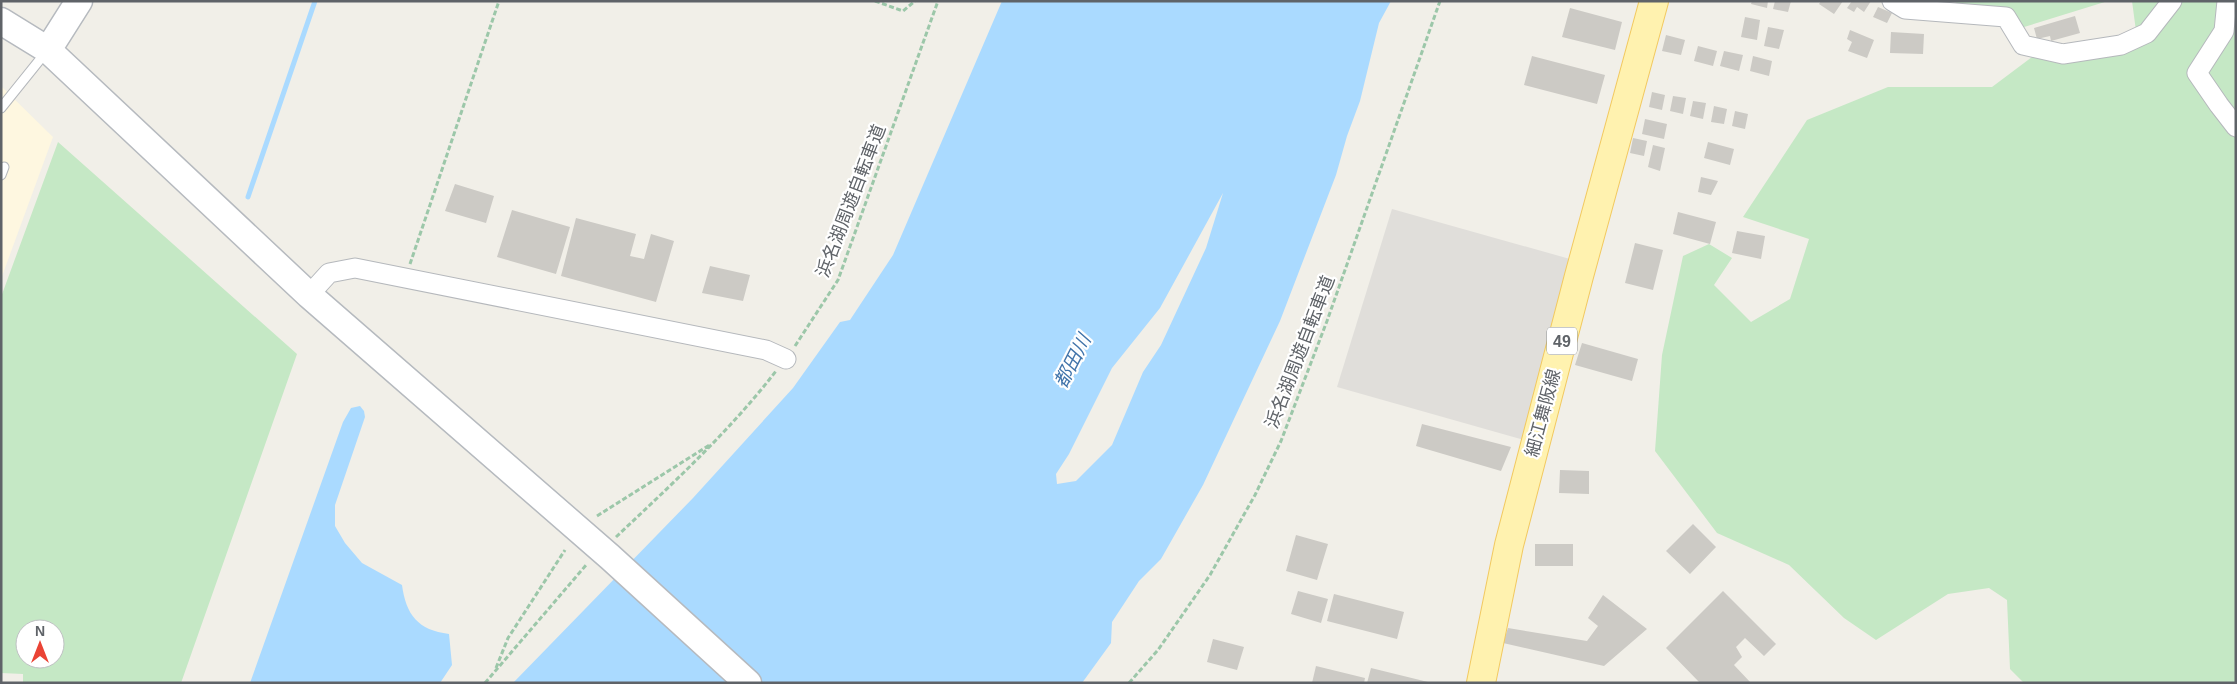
<svg xmlns="http://www.w3.org/2000/svg" width="2237" height="684" font-family="Helvetica,'Noto Sans JP',sans-serif">
  <style>
    .commercial { fill: #fef7e0 }
    .industrial { fill: #e0deda }
    .green { fill: #c5e8c5; fill-rule: evenodd }
    .water { fill: #aadaff; fill-rule: evenodd }
    .lines { fill: none; stroke-linecap: round; stroke-linejoin: round }
    .stream { stroke: #aadaff; stroke-width: 5 }
    .building { fill: #cccac5 }
    .lane-casing { stroke: #b5b8bc; stroke-width: 11 }
    .street-casing { stroke: #b5b8bc; stroke-width: 21 }
    .secondary-casing { stroke: #b6babf; stroke-width: 29 }
    .primary-casing { stroke: #f2c960; stroke-width: 30 }
    .path { stroke: #9cc7a9; stroke-width: 3; stroke-dasharray: 5 2.5; stroke-linecap: butt }
    .lane { stroke: #fff; stroke-width: 9 }
    .street { stroke: #fff; stroke-width: 19 }
    .secondary { stroke: #fff; stroke-width: 26 }
    .primary { stroke: #fff2af; stroke-width: 28 }
    .labels { text-anchor: middle; stroke-width: 4.5; stroke-linejoin: round; paint-order: stroke }
    .shield { fill: #fff; stroke: #8f9295; stroke-width: 1 }
    .shield-label { font-size: 16px; font-weight: bold; fill: #5f6368 }
    .street-label { font-size: 18px; fill: #5f6368; stroke: #fff }
    .water-label { font-size: 19px; font-style: italic; fill: #4174aa; stroke: #fff }
  </style>
  <rect width="100%" height="100%" fill="#f1efe8"/>
  <path class="commercial" d="M1 86 53 137 1 279Z"/>
  <path class="industrial" d="M1392 209 1570 259 1524 440 1337 387Z"/>
  <path class="green" d="M1953 1H2108L2011 31Z
    M2132 1H2236V683H2024L2010 669 2007 600 1989 588 1948 594 1876 640 1844 618 1789 565 1717 533 1655 451 1662 355 1683 256 1709 244 1732 258 1714 285 1751 322 1790 299 1809 239 1743 217 1807 120 1888 87H1992L2032 57 2136 31Z
    M58 142 297 354 181 683H23V674L1 673V297ZM25 629H55V659H25Z"/>
  <path class="water" d="M1002 1H1391L1379 23 1360 101 1347 136 1336 175 1280 321 1203 485 1161 559 1139 581 1112 622 1111 643 1082 683H513L693 498 793 388 840 322 850 320 893 255ZM1223 193 1206 248 1161 345 1143 372 1112 445 1076 481 1057 484 1056 474 1069 454 1112 368 1160 308Z
    M360 406 364 411 365 417 335 505V526L345 543 362 563 402 585C406 615 418 630 449 634L452 665 440 683H250L343 422 351 408Z"/>
  <g class="lines">
    <path class="stream" d="M248 197 315 1"/>
  </g>
  <path class="building" d="M1752 1H1768L1767 8 1751 4Z
    M1775 1H1791L1788 12 1773 9Z
    M1821 1H1843L1834 14 1819 4Z
    M1852 1H1871L1864 12 1857 7 1854 12 1847 8Z
    M1878 7 1892 13 1887 23 1873 17Z
    M1570 8 1622 22 1615 50 1562 37Z
    M2075 16 2080 33 2051 41 2050 36 2037 39 2034 28Z
    M1745 17 1760 20 1757 40 1741 37Z
    M1768 27 1784 30 1779 49 1764 46Z
    M1850 30 1874 40 1867 58 1848 51 1852 42 1847 39Z
    M1891 32 1924 34 1923 54 1890 53Z
    M1666 35 1685 40 1681 55 1662 51Z
    M1698 46 1717 51 1713 66 1694 61Z
    M1724 51 1743 55 1739 71 1720 66Z
    M1532 56 1605 75 1597 104 1524 85Z
    M1753 56 1772 61 1769 76 1750 71Z
    M1652 92 1665 95 1662 110 1649 107Z
    M1673 96 1686 98 1683 114 1670 111Z
    M1693 101 1706 103 1703 119 1690 116Z
    M1714 106 1727 109 1724 124 1711 122Z
    M1735 111 1748 114 1745 129 1732 126Z
    M1645 119 1667 124 1664 139 1642 134Z
    M1633 138 1647 141 1644 156 1630 153Z
    M1708 142 1734 149 1730 165 1704 158Z
    M1653 145 1665 148 1660 171 1648 167Z
    M1701 177 1718 181 1711 195 1698 192Z
    M455 184 494 196 486 223 445 211Z
    M512 210 570 227 556 274 497 257Z
    M1678 212 1716 222 1710 244 1673 234Z
    M576 218 636 234 630 256 644 259 651 234 674 241 656 302 561 276Z
    M1737 231 1765 236 1761 259 1732 253Z
    M1635 243 1663 250 1653 290 1625 283Z
    M710 266 750 275 743 301 702 293Z
    M1582 343 1638 359 1632 381 1575 365Z
    M1422 424 1511 447 1501 471 1416 446Z
    M1560 470 1589 471V494L1559 493Z
    M1693 524 1716 547 1690 574 1666 551Z
    M1296 535 1328 544 1317 580 1286 571Z
    M1535 544H1573V566H1535Z
    M1298 591 1328 599 1321 623 1291 614Z
    M1723 591 1776 644 1764 656 1745 638 1736 647 1742 657 1734 665 1751 683H1700L1666 648Z
    M1334 594 1404 612 1397 639 1327 621Z
    M1603 595 1647 629 1604 666 1503 643 1508 628 1587 641 1598 626 1588 618Z
    M1213 639 1244 647 1237 670 1207 662Z
    M1316 666 1365 678 1364 683H1312Z
    M1371 668 1428 682V683H1367Z"/>
  <g class="lines">
    <defs>
      <path id="lane" d="M1 108 46 52
        M1 175 4 167"/>
      <path id="street" d="M1892 1 1905 9 2006 17 2023 45 2063 54 2121 45 2147 33 2172 1
        M2227 1 2224 31 2197 73 2219 105 2236 127
        M309 295 329 273 355 268 766 350 786 359"/>
      <path id="secondary" d="M1 21 48 50 309 295 610 557 748 683
        M48 50 79 1"/>
      <path id="primary" d="M1481 683 1509 545 1579 276 1654 1"/>
    </defs>
    <use href="#lane" class="lane-casing"/>
    <use href="#street" class="street-casing"/>
    <use href="#secondary" class="secondary-casing"/>
    <use href="#primary" class="primary-casing"/>
    <path class="path" d="M875 1 903 11 915 1
      M410 264 499 1
      M795 346 838 280 938 1
      M597 516 711 444
      M616 537C672 484 729 432 776 371
      M496 668 508 638 565 550
      M485 683 587 564
      M1129 683 1158 650 1210 575 1255 495 1281 441 1327 321 1440 1"/>
    <use href="#lane" class="lane"/>
    <use href="#street" class="street"/>
    <use href="#secondary" class="secondary"/>
    <use href="#primary" class="primary"/>
  </g>
  <g class="labels">
    <rect class="shield" x="1547" y="327.5" width="30" height="27" rx="4"/>
    <g class="shield-label">
      <text x="1562" y="347">49</text>
    </g>
    <g class="street-label">
      <text transform="translate(851 201) rotate(-69)" y="6">浜名湖周遊自転車道</text>
      <text transform="translate(1300 352) rotate(-69)" y="6">浜名湖周遊自転車道</text>
      <text transform="translate(1543 413) rotate(-75)" y="6">細江舞阪線</text>
    </g>
    <g class="water-label">
      <text transform="translate(1072 361) rotate(-63)" y="7">都田川</text>
    </g>
  </g>
  <rect width="2237" height="684" fill="none" stroke="#5f6368" stroke-width="5"/>
  <g transform="translate(40 644)"><circle r="24" fill="#ffffff" stroke="#bfc1c3"/>
  <path d="M0-4L9 19L0 12L-9 19Z" fill="#ea4335"/>
  <text y="-8" font-size="14" font-weight="bold" text-anchor="middle" fill="#5f6368">N</text>
  </g>
</svg>
